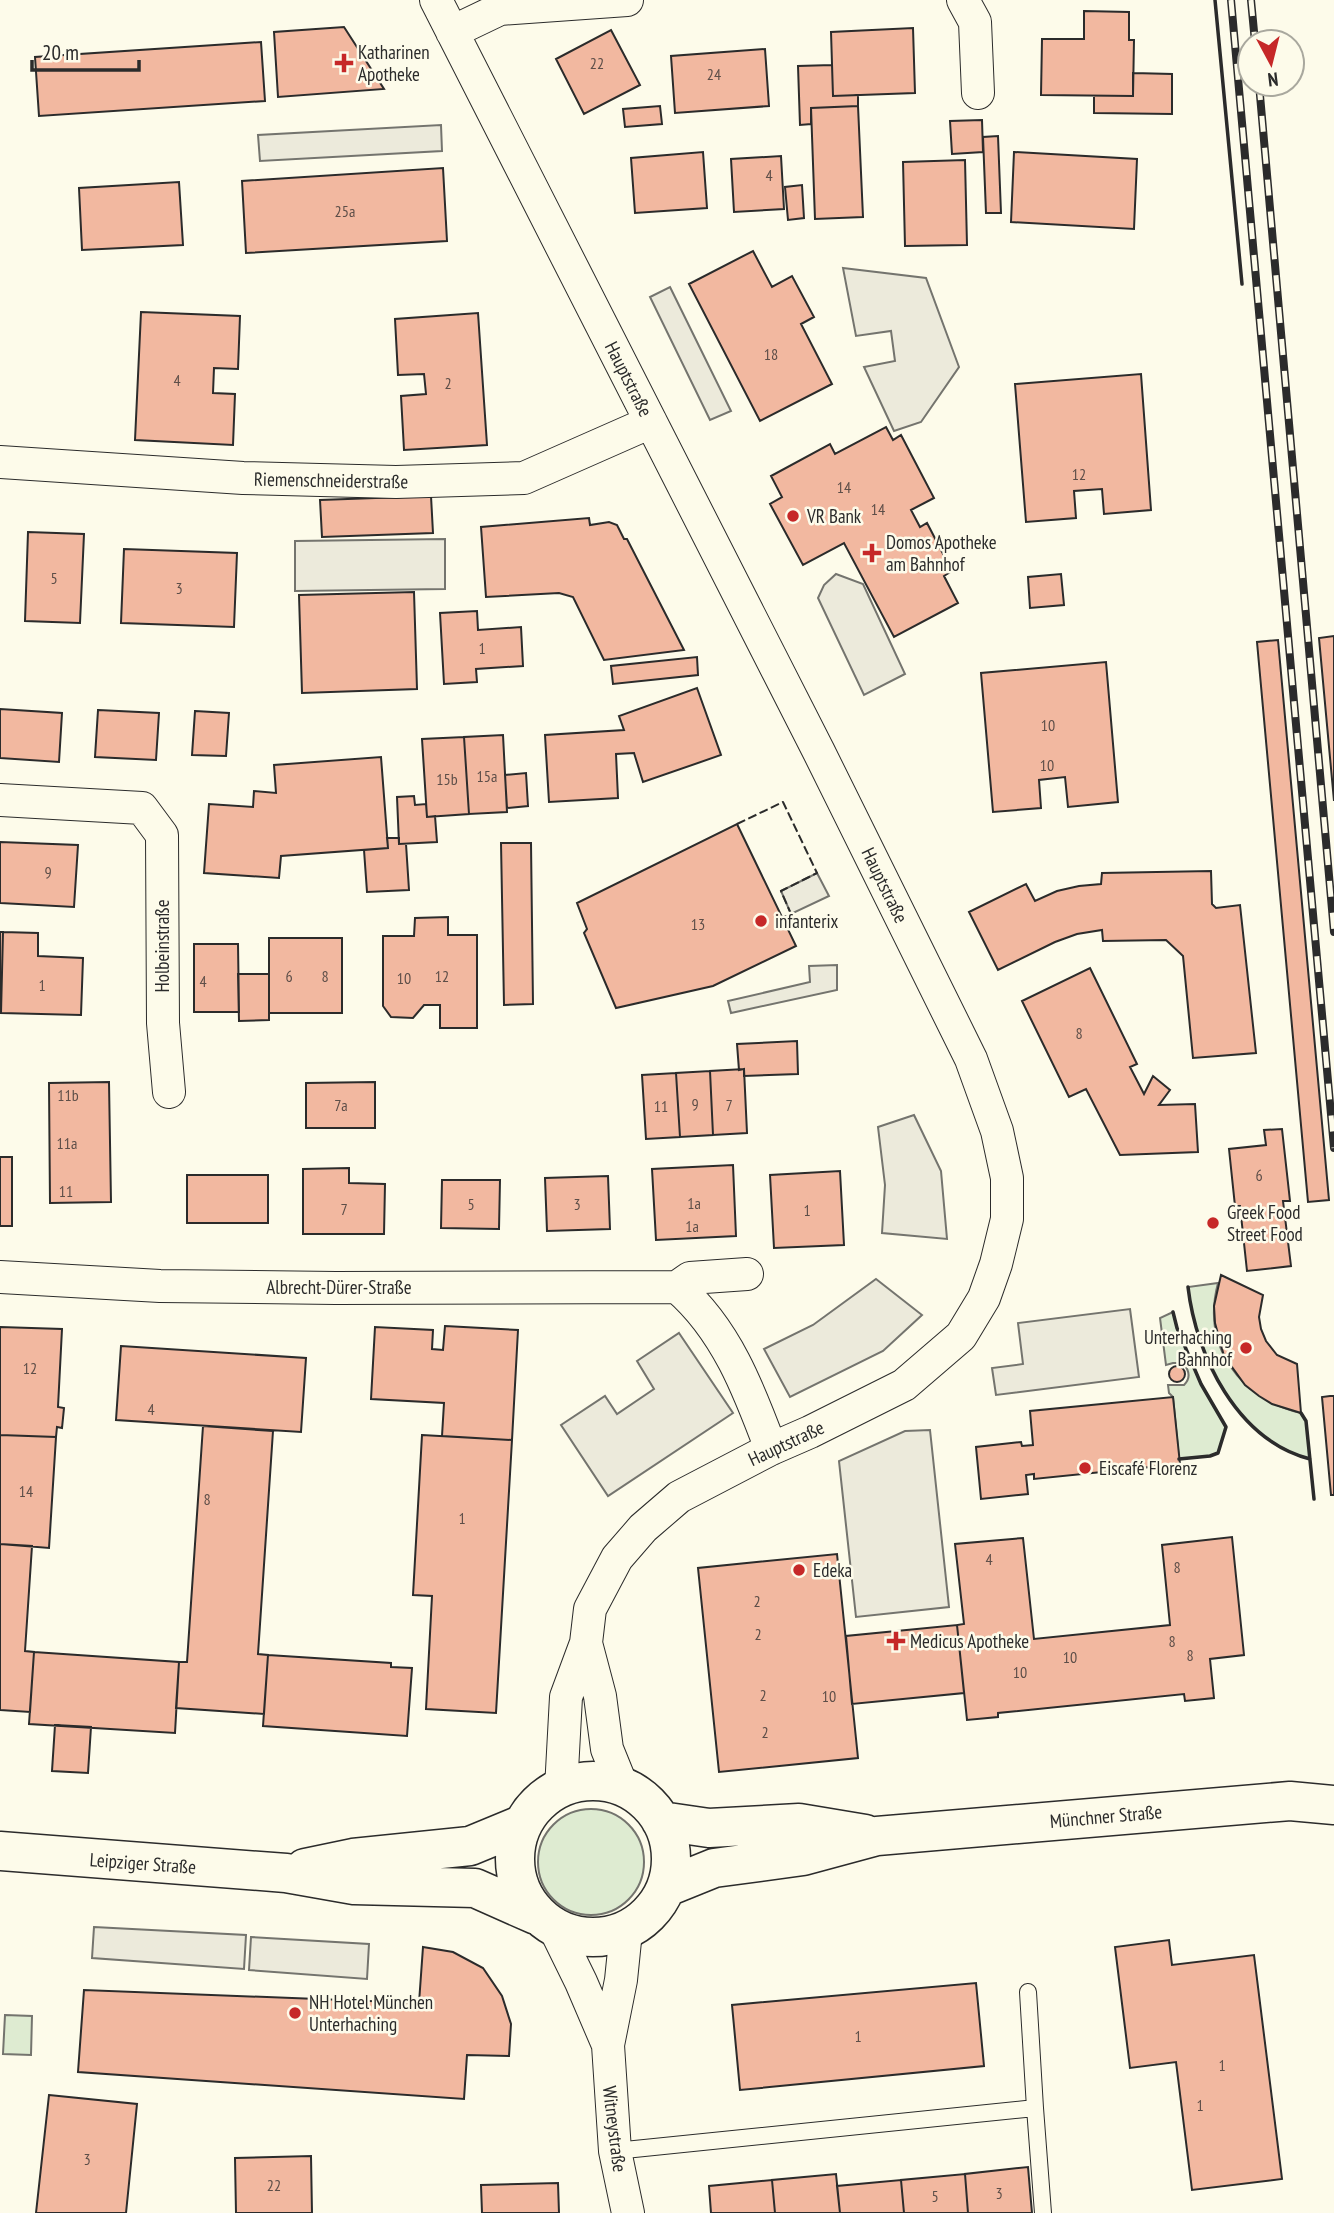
<svg xmlns="http://www.w3.org/2000/svg" width="1334" height="2213" font-family="'PT Sans Narrow',sans-serif">
  <style>
    .green { fill: #deebd1; stroke: #74746e; stroke-width: 2 }
    .parking { fill: #eceadb; stroke: #74746e; stroke-width: 2 }
    .building { fill: #f2b8a0; stroke: #2b2b2b; stroke-width: 2 }
    .lines { fill: none; stroke-linecap: round; stroke-linejoin: round }
    .service-casing { stroke: #2b2b2b; stroke-width: 18 }
    .minor-casing { stroke: #2b2b2b; stroke-width: 34 }
    .secondary-casing { stroke: #2b2b2b; stroke-width: 41 }
    .service { stroke: #fdfbea; stroke-width: 16 }
    .minor { stroke: #fdfbea; stroke-width: 32 }
    .secondary { stroke: #fdfbea; stroke-width: 38 }
    .rail-casing { stroke: #2b2b2b; stroke-width: 8 }
    .rail { stroke: #fdfbea; stroke-width: 5; stroke-dasharray: 16; stroke-linecap: butt }
    .fence { stroke: #2b2b2b; stroke-width: 2; stroke-dasharray: 9 3.5; stroke-linecap: butt }
    .wall { stroke: #2b2b2b; stroke-width: 3.5 }
    .poi-dot { fill: #c62828; stroke: #fdfbea; stroke-width: 2.5 }
    .labels { text-anchor: middle; stroke-width: 5; stroke-linejoin: round; paint-order: stroke }
    .number-label { font-size: 16px; fill: #5d4e48 }
    .poi-label { font-size: 19px; fill: #2b2b2b; stroke: #fdfbea; text-anchor: start }
    .street-label { font-size: 19px; fill: #2b2b2b; stroke: #fdfbea }
  </style>
  <rect width="100%" height="100%" fill="#fdfbea"/>
  <path class="green" d="M1218 1283C1201 1347 1241 1399 1301 1413L1306 1421 1310 1459C1237 1440 1196 1356 1188 1287Z
    M1173 1312 1177 1328 1201 1384 1226 1427 1218 1453 1210 1456 1179 1459 1173 1397 1169 1393 1168 1385H1184C1191 1378 1189 1370 1183 1363H1173L1166 1365 1160 1318Z
    M538 1862a53 53 0 1 1 106 0a53 53 0 1 1-106 0Z
    M5 2015 32 2016 31 2055 3 2054Z"/>
  <path class="parking" d="M441 125 442 151 260 161 258 135Z
    M843 268 926 278 959 367 921 422 894 431 864 367 895 361 891 331 856 336Z
    M670 287 731 411 710 420 650 297Z
    M445 539V589L295 591V541Z
    M836 574 863 584 905 674 864 695 818 598 824 585Z
    M817 873 829 896 791 914 781 891Z
    M837 965V990L731 1013 728 1001 810 982 809 966Z
    M914 1115 941 1171 947 1239 882 1233 885 1185 878 1127Z
    M876 1279 922 1315 883 1351 790 1397 764 1349 813 1325Z
    M1130 1309 1139 1377 996 1395 992 1368 1023 1364 1018 1323Z
    M679 1333 733 1413 608 1496 561 1425 605 1396 617 1414 654 1389 637 1361Z
    M930 1430 949 1607 856 1617 839 1461 905 1431Z
    M94 1927 246 1935 244 1969 92 1958Z
    M251 1937 369 1944 367 1979 249 1970Z"/>
  <path class="building" d="M1084 11 1129 12V40H1134L1133 96 1041 95 1042 39H1084Z
    M344 27 384 89 278 97 274 32Z
    M913 28 915 93 833 96 831 32Z
    M611 30 640 85 584 114 556 59Z
    M261 42 265 101 39 116 35 57Z
    M765 49 769 106 675 113 671 56Z
    M832 65 833 96 858 95V106L811 108V124L800 125 798 66Z
    M1133 73 1172 74V114L1094 113V96H1133Z
    M660 106 662 124 625 127 623 109Z
    M858 106 863 217 815 219 811 108Z
    M982 120 983 152 952 154 950 121Z
    M998 136 1001 213H986L983 137Z
    M703 152 707 208 635 213 631 158Z
    M1014 152 1137 159 1134 229 1011 222Z
    M781 156 784 209 734 212 731 159Z
    M965 160 967 245 905 246 903 162Z
    M443 168 447 241 246 253 242 181Z
    M179 182 183 245 82 250 79 188Z
    M802 185 804 218 788 220 785 187Z
    M753 251 772 287 792 276 814 317 801 324 832 384 760 421 689 284Z
    M141 312 240 316 238 369 214 368 213 393 235 394 233 445 135 440Z
    M478 313 487 445 404 450 401 396 426 394 424 374 398 375 395 319Z
    M1141 374 1151 510 1104 514 1102 489 1074 491 1076 518 1026 522 1015 384Z
    M886 427 893 440 901 435 934 498 911 510 920 527 927 523 952 571 944 576 958 603 894 637 844 543 803 565 770 504 782 497 771 476 830 444 835 454Z
    M431 496 433 533 322 537 320 500Z
    M589 518 590 525 609 522 617 525 624 539H627L684 650 604 660 573 597 559 593 486 597 481 527Z
    M28 532 84 534 80 623 25 621Z
    M124 549 237 553 234 627 121 623Z
    M1061 574 1064 605 1030 608 1028 577Z
    M414 592 417 689 302 693 299 595Z
    M477 611 478 630 521 627 523 666 476 669 477 682 444 684 440 613Z
    M1334 636V801L1319 638Z
    M1278 640 1329 1200 1308 1202 1257 642Z
    M697 657 698 675 613 684 611 666Z
    M1106 662 1118 802 1068 807 1065 777 1039 780 1041 808 993 812 981 673Z
    M697 688 721 755 643 782 634 753 616 754 618 798 549 802 545 735 624 730 619 716Z
    M0 709 62 713 59 762 0 758Z
    M98 710 159 713 156 760 95 757Z
    M195 711 229 713 226 756 192 755Z
    M503 735 507 812 469 814 464 737Z
    M464 737 469 814 427 817 422 739Z
    M381 757 388 848 281 856 279 878 204 873 209 804 253 807 254 791 276 793 274 765Z
    M526 773 528 806 507 808 505 775Z
    M414 796 415 805 426 804 427 817 435 816 437 842 399 844 397 797Z
    M737 824 796 946 713 986 616 1008 584 933 587 929 577 903Z
    M387 838H399V844H406L409 890 367 892 364 850 388 848Z
    M0 842 78 845 74 907 0 903Z
    M501 843H531L533 1004 504 1005Z
    M1211 871 1212 904 1216 908 1240 905 1256 1053 1193 1058 1183 956 1166 940 1103 941 1102 930 1077 934 1055 942 998 970 969 912 1026 884 1035 901 1057 891 1079 886 1101 884 1102 873Z
    M448 917V935H477V1028H440V1005H424L413 1018 391 1017 383 1006V936H414L415 918Z
    M0 932H3L1 1013H0Z
    M3 932 38 933V956L83 958 81 1015 1 1013Z
    M269 938H342V1013H269Z
    M194 944H238L239 1012H194Z
    M1090 968 1137 1064 1130 1067 1144 1094 1153 1076 1170 1090 1159 1105 1195 1104 1198 1152 1120 1155 1086 1089 1069 1097 1022 1001Z
    M238 974H269V1020L239 1021Z
    M797 1041 798 1074 744 1076V1069L739 1070 737 1044Z
    M744 1069 747 1133 713 1135 710 1071Z
    M710 1071 713 1135 680 1137 676 1073Z
    M676 1073 680 1137 646 1139 642 1075Z
    M109 1082 111 1202 50 1203 49 1083Z
    M375 1082V1128H306V1083Z
    M1282 1129 1290 1201H1283L1291 1266 1247 1271 1240 1206H1235L1229 1149 1266 1145 1264 1130Z
    M0 1157H12V1226H0Z
    M733 1165 736 1236 656 1240 652 1169Z
    M349 1168V1183L385 1184 384 1234H303V1169Z
    M840 1171 844 1245 774 1248 770 1175Z
    M187 1175H268V1223H187Z
    M608 1176 610 1229 547 1231 545 1178Z
    M442 1180H500L499 1229 441 1228Z
    M1221 1275 1263 1295 1259 1317 1261 1329 1266 1341 1277 1355 1297 1364 1301 1413 1272 1404 1259 1396 1245 1385 1224 1356 1215 1323 1214 1306Z
    M445 1326 518 1330 512 1440 442 1436 444 1403 371 1399 375 1327 433 1330 432 1349 443 1350Z
    M0 1327 62 1329 58 1407 64 1408 62 1428 57 1427 56 1437 0 1435Z
    M121 1346 306 1358 301 1432 116 1420Z
    M1169 1374a8 8 0 1 1 16 0a8 8 0 1 1-16 0Z
    M1330 1396H1334V1495H1331L1322 1397Z
    M1173 1397 1180 1464 1034 1479V1474L1026 1475 1028 1494 981 1499 976 1447 1021 1442 1022 1446 1033 1445 1030 1411Z
    M203 1426 273 1431 258 1654 268 1655 264 1714 176 1708 179 1662H187Z
    M0 1435 56 1437 49 1548 0 1544Z
    M422 1435 512 1440 496 1713 426 1709 432 1596 413 1595Z
    M1232 1537 1244 1655 1210 1659 1214 1698 1185 1701 1184 1694 998 1713V1717L967 1720 957 1625 964 1624 955 1544 1023 1538 1034 1639 1170 1625 1162 1545Z
    M0 1544 32 1546 25 1651 34 1652 30 1712 0 1710Z
    M837 1554 858 1758 719 1772 698 1568Z
    M957 1625 964 1693 852 1704 846 1636Z
    M34 1652 179 1662 175 1733 29 1724Z
    M268 1655 391 1663V1667L412 1668 407 1736 263 1726Z
    M55 1725 91 1727 88 1773 52 1771Z
    M1169 1940 1172 1965 1254 1955 1282 2179 1192 2190 1176 2062 1130 2068 1115 1947Z
    M423 1947 453 1952 483 1968 502 1996 511 2024 509 2056 467 2055 464 2099 78 2072 84 1990 419 2003Z
    M976 1983 984 2066 740 2090 732 2005Z
    M49 2095 137 2104 126 2213H36Z
    M311 2156 312 2213H236L235 2158Z
    M1028 2167 1032 2213H968L965 2174Z
    M836 2174 840 2213H775L772 2180Z
    M965 2174 968 2213H904L901 2180Z
    M772 2180 775 2213H711L709 2186Z
    M901 2180 904 2213H840L837 2186Z
    M558 2183 559 2213H482L481 2185Z"/>
  <g class="lines">
    <defs>
      <path id="service" d="M1028 1992 1035 2108
        M615 2151 1035 2108 1043 2213"/>
      <path id="minor" d="M436 0 819 752 971 1059 997 1131 1007 1178V1219L996 1264 984 1298 961 1336 904 1385 810 1432 771 1449 679 1497 643 1528 617 1558 590 1609 586 1643 566 1697 561 1789
        M963 0 975 22 978 93
        M452 32 500 9 627 0
        M0 462 243 478 396 482 524 478 651 422
        M0 800 142 808 162 835 163 1023 169 1092
        M0 1277 160 1286 336 1288 677 1287C726 1329 749 1390 771 1449
        M677 1287 690 1278 747 1274
        M586 1643 600 1696 607 1749 622 1786
        M555 1929 581 1982 608 2045
        M626 1931 621 1980 608 2045 615 2151 628 2213"/>
      <path id="secondary" d="M515 1859a78 78 0 1 1 156 0a78 78 0 1 1-156 0Z
        M661 1821 709 1828 799 1823 865 1834
        M0 1851 286 1873 354 1885 475 1888 536 1915
        M305 1868 353 1858 470 1846 521 1825
        M667 1887 714 1868 803 1856 877 1836 1290 1801 1334 1805"/>
    </defs>
    <use href="#service" class="service-casing"/>
    <use href="#minor" class="minor-casing"/>
    <use href="#secondary" class="secondary-casing"/>
    <use href="#service" class="service"/>
    <use href="#minor" class="minor"/>
    <use href="#secondary" class="secondary"/>
    <defs>
      <path id="rail" d="M1231 0 1334 1148
        M1251 0 1255 42
        M1259 84 1334 932"/>
    </defs>
    <use href="#rail" class="rail-casing"/>
    <use href="#rail" class="rail"/>
    <path class="fence" d="M737 824 783 802 817 873 781 891 791 914 782 918"/>
    <path class="wall" d="M1215 0 1242 284
      M1188 1287C1196 1356 1237 1440 1310 1459
      M1173 1312 1177 1328 1201 1384 1226 1427 1218 1453 1210 1456 1179 1459
      M1301 1413 1306 1421 1314 1499"/>
  </g>
  <g class="poi-dot">
    <path d="M340.5 52.5h7v7h7v7h-7v7h-7v-7h-7v-7h7z"/>
    <circle cx="793" cy="516" r="7"/>
    <path d="M868.5 542.5h7v7h7v7h-7v7h-7v-7h-7v-7h7z"/>
    <circle cx="761" cy="921" r="7"/>
    <circle cx="1213" cy="1223" r="7"/>
    <circle cx="1246" cy="1348" r="7"/>
    <circle cx="1085" cy="1468" r="7"/>
    <circle cx="799" cy="1570" r="7"/>
    <path d="M892.5 1630.5h7v7h7v7h-7v7h-7v-7h-7v-7h7z"/>
    <circle cx="295" cy="2013" r="7"/>
  </g>
  <g class="labels">
    <g class="number-label">
      <text x="597" y="69">22</text>
      <text x="714" y="80">24</text>
      <text x="769" y="181">4</text>
      <text x="345" y="217">25a</text>
      <text x="771" y="360">18</text>
      <text x="177" y="386">4</text>
      <text x="448" y="389">2</text>
      <text x="1079" y="480">12</text>
      <text x="844" y="493">14</text>
      <text x="878" y="515">14</text>
      <text x="54" y="584">5</text>
      <text x="179" y="594">3</text>
      <text x="482" y="654">1</text>
      <text x="1048" y="731">10</text>
      <text x="1047" y="771">10</text>
      <text x="487" y="782">15a</text>
      <text x="447" y="785">15b</text>
      <text x="48" y="878">9</text>
      <text x="698" y="930">13</text>
      <text x="289" y="982">6</text>
      <text x="325" y="982">8</text>
      <text x="442" y="982">12</text>
      <text x="404" y="984">10</text>
      <text x="203" y="987">4</text>
      <text x="42" y="991">1</text>
      <text x="1079" y="1039">8</text>
      <text x="68" y="1101">11b</text>
      <text x="695" y="1110">9</text>
      <text x="341" y="1111">7a</text>
      <text x="729" y="1111">7</text>
      <text x="661" y="1112">11</text>
      <text x="67" y="1149">11a</text>
      <text x="1259" y="1181">6</text>
      <text x="66" y="1197">11</text>
      <text x="694" y="1209">1a</text>
      <text x="471" y="1210">5</text>
      <text x="577" y="1210">3</text>
      <text x="344" y="1215">7</text>
      <text x="807" y="1216">1</text>
      <text x="692" y="1232">1a</text>
      <text x="30" y="1374">12</text>
      <text x="151" y="1415">4</text>
      <text x="26" y="1497">14</text>
      <text x="207" y="1505">8</text>
      <text x="462" y="1524">1</text>
      <text x="989" y="1565">4</text>
      <text x="1177" y="1573">8</text>
      <text x="757" y="1607">2</text>
      <text x="758" y="1640">2</text>
      <text x="1172" y="1647">8</text>
      <text x="1190" y="1661">8</text>
      <text x="1070" y="1663">10</text>
      <text x="1020" y="1678">10</text>
      <text x="763" y="1701">2</text>
      <text x="829" y="1702">10</text>
      <text x="765" y="1738">2</text>
      <text x="858" y="2042">1</text>
      <text x="1222" y="2071">1</text>
      <text x="1200" y="2111">1</text>
      <text x="87" y="2165">3</text>
      <text x="274" y="2191">22</text>
      <text x="999" y="2199">3</text>
      <text x="935" y="2202">5</text>
    </g>
    <g class="poi-label">
      <text x="358" y="59">Katharinen<tspan x="358" dy="22">Apotheke</tspan></text>
      <text x="807" y="523">VR Bank</text>
      <text x="886" y="549">Domos Apotheke<tspan x="886" dy="22">am Bahnhof</tspan></text>
      <text x="775" y="928">infanterix</text>
      <text x="1227" y="1219">Greek Food<tspan x="1227" dy="22">Street Food</tspan></text>
      <text x="1232" y="1344" text-anchor="end">Unterhaching<tspan x="1232" dy="22">Bahnhof</tspan></text>
      <text x="1099" y="1475">Eiscafé Florenz</text>
      <text x="813" y="1577">Edeka</text>
      <text x="910" y="1648">Medicus Apotheke</text>
      <text x="309" y="2009">NH Hotel München<tspan x="309" dy="22">Unterhaching</tspan></text>
    </g>
    <g class="street-label">
      <text transform="translate(629 379) rotate(63)" y="7">Hauptstraße</text>
      <text transform="translate(331 480) rotate(1)" y="7">Riemenschneiderstraße</text>
      <text transform="translate(885 885) rotate(64)" y="7">Hauptstraße</text>
      <text transform="translate(162 946) rotate(-90)" y="7">Holbeinstraße</text>
      <text x="339" y="1294">Albrecht-Dürer-Straße</text>
      <text transform="translate(786 1443) rotate(-25)" y="7">Hauptstraße</text>
      <text transform="translate(1106 1816) rotate(-5)" y="7">Münchner Straße</text>
      <text transform="translate(143 1863) rotate(4)" y="7">Leipziger Straße</text>
      <text transform="translate(615 2129) rotate(83)" y="7">Witneystraße</text>
    </g>
  </g>
  <g transform="translate(1271 63) rotate(173)"><circle r="33" fill="#fdfbea" stroke="#a9a89e" stroke-width="2"/>
  <path d="M0-5L12 26L0 18L-12 26Z" fill="#c62828"/>
  <text y="-10" font-size="19" font-weight="bold" text-anchor="middle" fill="#2b2b2b">N</text>
  </g>
  <path d="M32 60v10h107v-10" fill="none" stroke="#2b2b2b" stroke-width="3.5"/>
  <text x="42" y="60" font-size="21" fill="#2b2b2b" stroke="#fdfbea" stroke-width="5" paint-order="stroke">20 m</text>
</svg>
